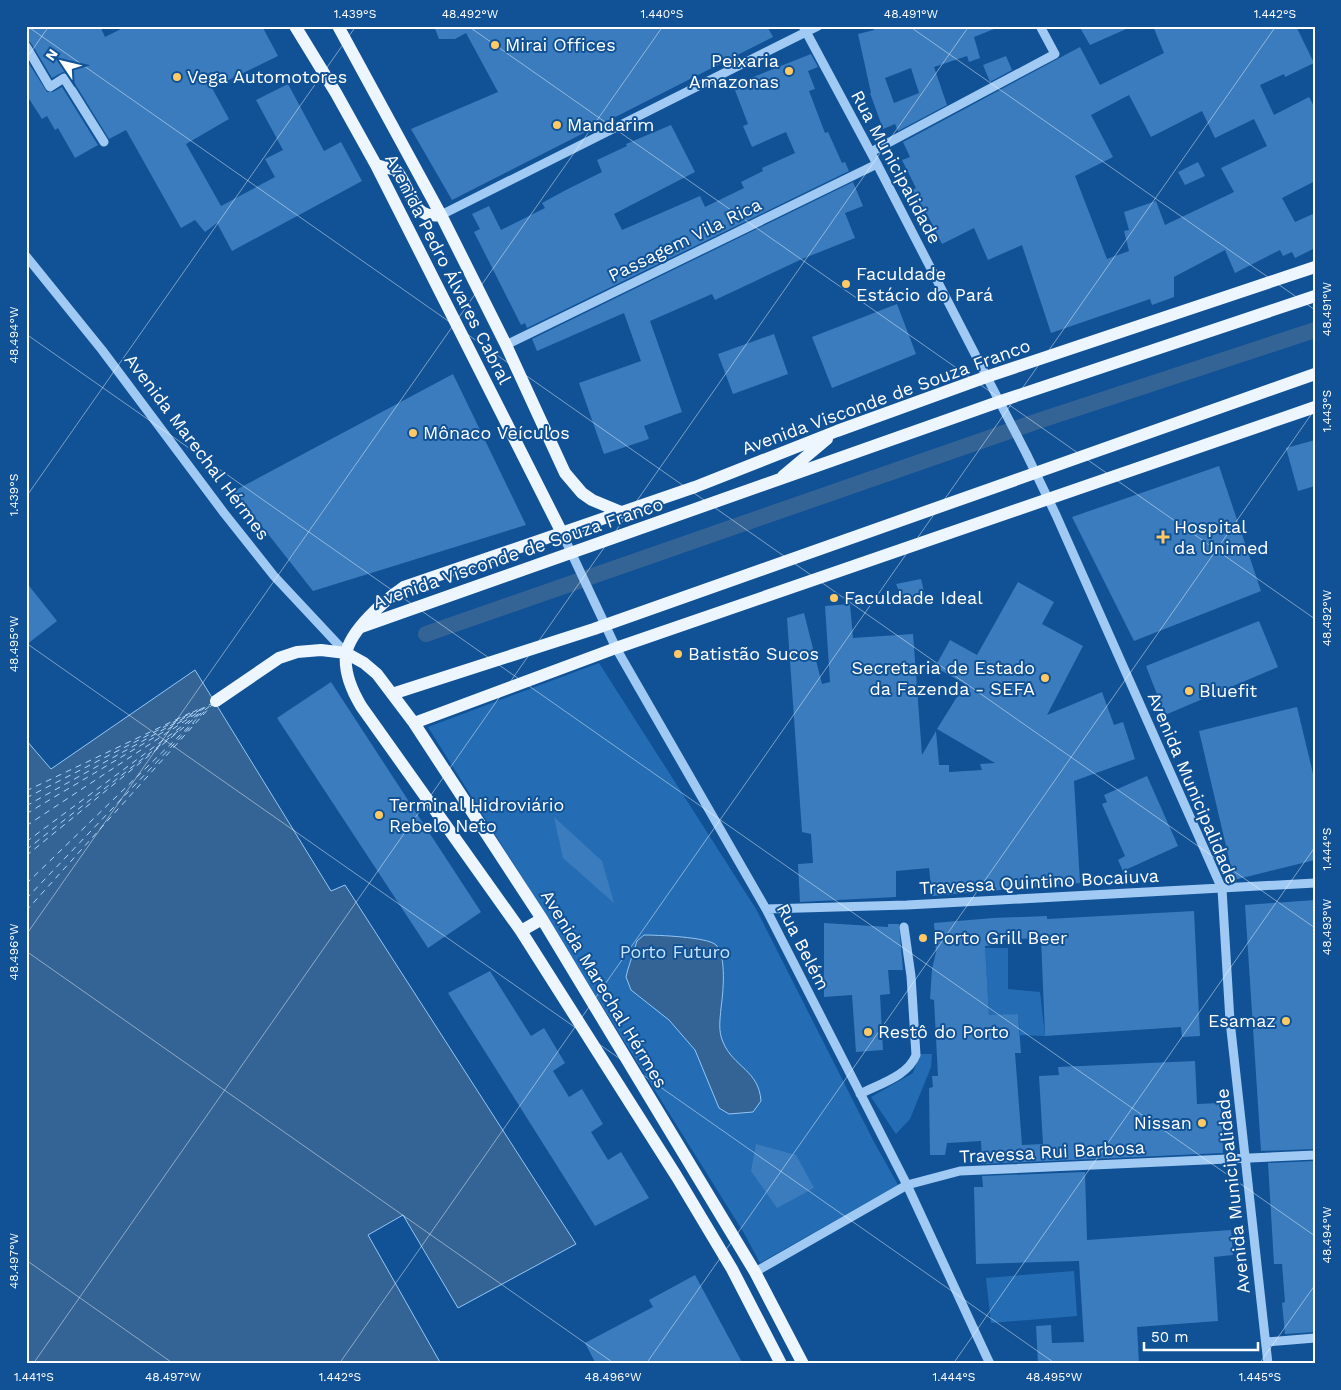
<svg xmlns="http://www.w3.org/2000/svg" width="1341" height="1390" font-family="'Work Sans',sans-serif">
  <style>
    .green { fill: #246db5 }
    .water { fill: #346495; stroke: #92c6f7 }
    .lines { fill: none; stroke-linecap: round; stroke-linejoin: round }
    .canal { stroke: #346495; stroke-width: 16 }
    .ferry { stroke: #add4fa; stroke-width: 1; stroke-dasharray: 6 5; stroke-linecap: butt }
    .building { fill: #3a7cbe; fill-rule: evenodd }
    .minor { stroke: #a0caf3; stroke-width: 9 }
    .major { stroke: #edf5ff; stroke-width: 12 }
    .ticks { fill: none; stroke: #fff; stroke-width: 1; stroke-opacity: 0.45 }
    .poi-dot { fill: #ffc963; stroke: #115296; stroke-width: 2 }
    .labels { text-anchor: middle; stroke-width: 4; stroke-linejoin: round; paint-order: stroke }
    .poi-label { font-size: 18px; fill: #fff; stroke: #115296; text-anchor: start }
    .street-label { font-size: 18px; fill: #fff; stroke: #115296 }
    .park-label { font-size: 18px; fill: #c8e3fe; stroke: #115296 }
    .neatline { fill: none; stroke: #fff; stroke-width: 2 }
    .ticks-label { font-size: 12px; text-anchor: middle; fill: #fff }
  </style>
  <rect width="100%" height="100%" fill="#115296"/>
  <path class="green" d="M599 663 756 909 873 1140 898 1185 760 1263 744 1233 428 727Z
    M985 948H1008V989L1040 992 1045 1036 1020 1035 1018 1014H1009L1010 1035 990 1032Z
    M920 1054H932L931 1067 910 1119 896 1134 871 1097 913 1073Z
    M1074 1271 1077 1316 991 1323 986 1278Z"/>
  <path class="water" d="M195 670 331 891 345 885 576 1244 458 1308 403 1215 368 1235 441 1364H26V740L51 769Z
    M644 935C657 935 708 937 716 945 727 956 723 994 721 1008 720 1020 718 1031 723 1042 733 1067 759 1070 761 1101L753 1112 729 1114 719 1108 695 1050 669 1020 631 990 626 977 628 969 637 941Z"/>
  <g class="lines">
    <path class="canal" d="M426 634 1038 421 1315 330"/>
    <path class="ferry" d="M199 710 211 704
      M26 791 190 713
      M26 798 199 709
      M26 806 193 713
      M26 814 200 710
      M26 826 209 705
      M26 842 201 712
      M26 850 182 728
      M26 856 211 705
      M26 884 207 709
      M26 899 194 723
      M26 911 212 705"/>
  </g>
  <path class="building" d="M26 26H100L105 37 127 26H262L278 56 212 88 229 119 186 144 221 206 275 177 265 159 283 150 256 100 288 84 324 151 341 142 362 181 232 251 217 223 205 232 195 220 181 228 126 130 109 139 69 74 63 72 52 78 31 43 26 40Z
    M434 26H767L773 37 452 200 411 129 498 92 466 33 455 39H439Z
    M872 26H999V27L974 37 980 58 969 62 967 56 934 67 947 105 898 131 895 124 883 129 870 93H871L858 34 874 30ZM911 68 919 93 894 103 885 78Z
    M1079 26H1133L1090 45Z
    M1153 26H1296L1314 63 1285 77 1284 74 1260 85 1274 115 1309 97 1315 108V181L1282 198 1295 222 1315 213V248L1295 258 1292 252 1283 256 1280 250 1235 273 1225 250 1174 277V297L1152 305 1150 299 1051 333 1022 245 988 260 974 228 942 244 927 214 912 190 916 188 902 160 910 157 903 142 1080 47 1100 85 1164 53ZM1129 95 1151 137 1202 111 1215 138 1254 119 1267 146 1221 168 1234 192 1165 225 1156 201 1124 212 1129 230 1124 231 1129 251 1107 259 1075 176 1113 157 1091 115Z
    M811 54 818 67 808 71 815 89 809 91 825 133 828 132 842 163 845 162 849 171 527 328 525 323 521 325 474 232 480 229 472 214 489 206 501 230 545 208 542 203 564 191 602 172 597 160 627 146 626 144 671 125 695 172 614 214 622 230 700 196 705 207 744 188 741 182 763 171 762 168 795 153 786 132 752 147 743 126 748 124 733 85Z
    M1006 56 1012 70 990 82 983 65Z
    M26 59 47 92H53L62 87 98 145 75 158 58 128 55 130 47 116 42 119 26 94Z
    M1198 162 1205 176 1185 185 1178 172Z
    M853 182 863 206 845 213 855 238 802 259 715 300 712 294 650 321 682 412 644 426 649 439 604 454 579 383 641 361 624 313 537 351 532 339Z
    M897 304 916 354 832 388 812 337Z
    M774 334 788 374 733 394 718 354Z
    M453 374 526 525 313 591 234 491Z
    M1315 440V486L1298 491 1286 448Z
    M1219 466 1261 591 1134 641 1072 517Z
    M921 579 926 600 905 605 896 584Z
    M26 582 57 621 26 645Z
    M1018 582 1054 602 1042 624 1083 646 1047 715 1102 692 1114 725 1123 722 1135 759 1074 781 1080 883 932 896 929 868 896 871V897L800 902 798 864 813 863 811 834 802 832 787 618 804 613 822 684 830 682 825 606 850 604 853 638 913 634 922 755 936 731 939 765H949V772L982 770 980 764 995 763 937 729 965 684 935 667 950 640 977 655Z
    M1259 621 1278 667 1165 715 1146 666Z
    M331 682 481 912 428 948 277 718Z
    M1297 707 1315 782V860L1234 880 1199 731Z
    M1147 776 1178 846 1123 871 1118 860 1125 856 1102 804 1107 802 1104 795Z
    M554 817 602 861 614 903 563 858Z
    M1315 900V1149L1261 1151 1245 905Z
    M1194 911 1200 1036 1182 1037 1181 1027 1045 1036 1041 938 995 940V945L985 946 989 1015 1018 1014 1021 1053H1015L1022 1145 1043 1144 1039 1076 1059 1075 1058 1067 1195 1061 1197 1104 1221 1103 1223 1153 982 1164 981 1141 947 1143 945 1155H930L929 1088 933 1087 932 1076H938L934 1000 930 999 932 969 936 952 934 923 993 918 1047 916V919Z
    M824 923 888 927V924H899L903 970H888L890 994 880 995 883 1050 856 1052 852 995 824 997Z
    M490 971 531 1036 544 1028 565 1063 553 1071 569 1097 582 1089 603 1124 591 1132 608 1160 621 1152 649 1198 595 1226 448 993Z
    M756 1144 796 1155 814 1188 777 1208 751 1171Z
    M1315 1161V1332L1285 1334 1282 1303 1285 1302 1282 1264H1274L1268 1163Z
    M1085 1172 1087 1240 1231 1230 1233 1255 1214 1257 1218 1321 1137 1327 1139 1364H1038L1036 1326 1051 1325 1052 1343 1084 1342 1079 1261 976 1264 974 1187H983L982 1176Z
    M695 1275 743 1364H596L585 1343 653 1307 649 1300Z"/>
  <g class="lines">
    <path class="minor" d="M803 26 877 164 1026 453 1056 515 1222 889 1230 1021 1268 1364
      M26 46 50 87 64 78 104 142
      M871 152 1055 54 1040 26
      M441 215 818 26
      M26 256 102 350 224 513 274 576 346 653
      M506 345 877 164
      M562 533 616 648 766 909 907 1185 990 1364
      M766 909 907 905 1315 883
      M860 1094C879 1084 908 1076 916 1055L911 976 904 927
      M755 1272 907 1185 960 1171 1315 1155
      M1266 1342 1315 1338"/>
    <path class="major" d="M295 26 336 93 376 165 562 533
      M338 26 441 215 506 345 565 473 582 493 592 500 621 512
      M376 165 396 170C412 188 410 220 441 215
      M783 476 827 439
      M361 627 1001 401 1315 296
      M392 694 594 629 1315 374
      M216 701 279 658 297 652 321 650 346 653 364 663 377 674 414 723 542 919 755 1272 803 1364
      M414 723 616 648 1315 407
      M521 931 542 919
      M781 1364 732 1269 677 1177 521 931 361 706C352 691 344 672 346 654 350 630 385 600 404 587L695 487 837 431 986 377 1315 267"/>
  </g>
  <path class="ticks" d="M27 26 1315 928M468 26 1315 619M909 26 1315 310M26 59 49 26M26 334 1315 1236M26 497 356 26M26 643 1056 1364M26 935 663 26M26 951 615 1364M26 1260 174 1364M33 1364 969 26M339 1364 1276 26M646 1364 1315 409M953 1364 1315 847M1259 1364 1315 1285"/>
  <g class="poi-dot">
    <circle cx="495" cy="45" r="5"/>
    <circle cx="789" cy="71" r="5"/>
    <circle cx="177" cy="77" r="5"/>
    <circle cx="557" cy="125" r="5"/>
    <circle cx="846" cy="284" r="5"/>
    <circle cx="413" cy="433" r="5"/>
    <path d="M1160.5 529.5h5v5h5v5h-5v5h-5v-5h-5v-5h5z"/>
    <circle cx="834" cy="598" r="5"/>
    <circle cx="678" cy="654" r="5"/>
    <circle cx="1045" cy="678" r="5"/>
    <circle cx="1189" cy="691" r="5"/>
    <circle cx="379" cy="815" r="5"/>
    <circle cx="923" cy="938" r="5"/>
    <circle cx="1286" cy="1021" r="5"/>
    <circle cx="868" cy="1032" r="5"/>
    <circle cx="1202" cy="1123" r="5"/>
  </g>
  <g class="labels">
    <g class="poi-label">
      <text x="505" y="51">Mirai Offices</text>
      <text x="779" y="67" text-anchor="end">Peixaria<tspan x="779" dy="21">Amazonas</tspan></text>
      <text x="187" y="83">Vega Automotores</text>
      <text x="567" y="131">Mandarim</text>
      <text x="856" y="280">Faculdade<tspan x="856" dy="21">Estácio do Pará</tspan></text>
      <text x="423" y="439">Mônaco Veículos</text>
      <text x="1174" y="533">Hospital<tspan x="1174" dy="21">da Unimed</tspan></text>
      <text x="844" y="604">Faculdade Ideal</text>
      <text x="688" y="660">Batistão Sucos</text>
      <text x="1035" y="674" text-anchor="end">Secretaria de Estado<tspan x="1035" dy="21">da Fazenda - SEFA</tspan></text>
      <text x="1199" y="697">Bluefit</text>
      <text x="389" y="811">Terminal Hidroviário<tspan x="389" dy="21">Rebelo Neto</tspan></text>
      <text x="933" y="944">Porto Grill Beer</text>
      <text x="1276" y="1027" text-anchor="end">Esamaz</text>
      <text x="878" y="1038">Restô do Porto</text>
      <text x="1192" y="1129" text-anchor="end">Nissan</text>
    </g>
    <g class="street-label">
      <text transform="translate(896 167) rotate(62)" y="6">Rua Municipalidade</text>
      <text transform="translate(685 240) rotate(-26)" y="6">Passagem Vila Rica</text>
      <text transform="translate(448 269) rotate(63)" y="6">Avenida Pedro Álvares Cabral</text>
      <text transform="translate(886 397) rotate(-20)" y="6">Avenida Visconde de Souza Franco</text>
      <text transform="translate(197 447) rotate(53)" y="6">Avenida Marechal Hérmes</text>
      <text transform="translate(518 553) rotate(-19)" y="6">Avenida Visconde de Souza Franco</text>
      <text transform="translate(1193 788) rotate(67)" y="6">Avenida Municipalidade</text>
      <text transform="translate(1039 882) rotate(-3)" y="6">Travessa Quintino Bocaiuva</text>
      <text transform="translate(803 947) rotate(63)" y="6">Rua Belém</text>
      <text transform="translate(604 989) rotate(59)" y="6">Avenida Marechal Hérmes</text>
      <text transform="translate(1052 1152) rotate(-3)" y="6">Travessa Rui Barbosa</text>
      <text transform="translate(1233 1191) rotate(-96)" y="6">Avenida Municipalidade</text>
    </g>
    <g class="park-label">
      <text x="675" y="958">Porto Futuro</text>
    </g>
  </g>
  <rect width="1341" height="1390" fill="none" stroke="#115296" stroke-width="55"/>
  <g transform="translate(62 62) rotate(305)" stroke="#115296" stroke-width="4" paint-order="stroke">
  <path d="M0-4L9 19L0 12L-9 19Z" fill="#ffffff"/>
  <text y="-8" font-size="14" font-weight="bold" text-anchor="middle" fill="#ffffff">N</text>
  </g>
  <path d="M1144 1342v8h114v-8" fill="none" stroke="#ffffff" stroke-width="2.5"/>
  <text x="1151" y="1342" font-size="15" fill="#ffffff" stroke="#115296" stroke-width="4" paint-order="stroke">50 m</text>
  <rect x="28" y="28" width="1286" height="1334" class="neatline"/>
  <g class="ticks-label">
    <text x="355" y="18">1.439°S</text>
    <text x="470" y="18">48.492°W</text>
    <text x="662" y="18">1.440°S</text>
    <text x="911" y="18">48.491°W</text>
    <text x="1275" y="18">1.442°S</text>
    <text transform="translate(1327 309) rotate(-90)" y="4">48.491°W</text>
    <text transform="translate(14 335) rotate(-90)" y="4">48.494°W</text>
    <text transform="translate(1327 411) rotate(-90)" y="4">1.443°S</text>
    <text transform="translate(14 495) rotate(-90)" y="4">1.439°S</text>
    <text transform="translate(1327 618) rotate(-90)" y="4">48.492°W</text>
    <text transform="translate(14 644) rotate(-90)" y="4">48.495°W</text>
    <text transform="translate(1327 849) rotate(-90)" y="4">1.444°S</text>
    <text transform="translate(1327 927) rotate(-90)" y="4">48.493°W</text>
    <text transform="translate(14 952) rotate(-90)" y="4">48.496°W</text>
    <text transform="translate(1327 1235) rotate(-90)" y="4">48.494°W</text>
    <text transform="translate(14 1261) rotate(-90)" y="4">48.497°W</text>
    <text x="34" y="1381">1.441°S</text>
    <text x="173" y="1381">48.497°W</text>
    <text x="340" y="1381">1.442°S</text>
    <text x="613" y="1381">48.496°W</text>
    <text x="954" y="1381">1.444°S</text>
    <text x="1054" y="1381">48.495°W</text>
    <text x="1260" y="1381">1.445°S</text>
  </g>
</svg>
